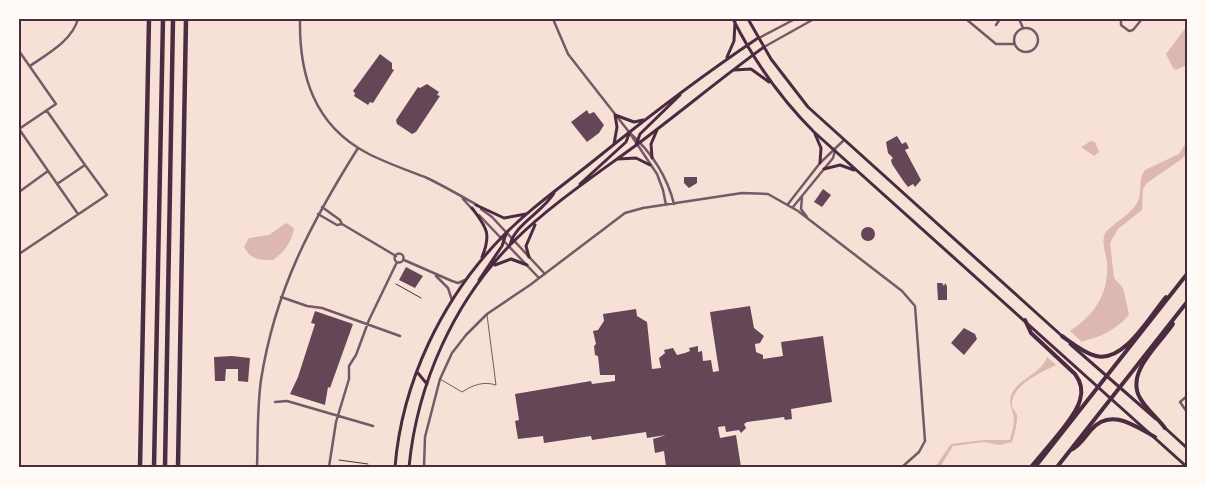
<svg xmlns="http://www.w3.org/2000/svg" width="1206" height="486" font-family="'Roboto Serif',serif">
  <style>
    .water { fill: #dcb8b0 }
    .building { fill: #644757 }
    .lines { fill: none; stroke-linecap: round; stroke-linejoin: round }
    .path { stroke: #4a2c40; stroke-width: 1 }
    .service { stroke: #755966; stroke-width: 1 }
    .minor { stroke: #755966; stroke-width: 2.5 }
    .secondary { stroke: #4a2c40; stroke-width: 3 }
    .trunk { stroke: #4a2c40; stroke-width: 4 }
    .motorway { stroke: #4a2c40; stroke-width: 4.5 }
    .neatline { fill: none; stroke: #4a2c40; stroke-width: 2 }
  </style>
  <rect width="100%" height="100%" fill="#f7e1d7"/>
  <path class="water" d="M1187 26V65L1176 70 1173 68 1166 54Z
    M1091 141 1095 142 1099 152 1094 156 1081 147Z
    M1187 141V153L1183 158 1147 183 1143 189 1142 210 1118 229 1110 243 1114 278 1123 288 1129 314C1124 323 1105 335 1094 338 1089 340 1087 339 1082 342L1070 331C1095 314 1109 294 1107 263 1106 252 1101 244 1105 233 1115 221 1134 214 1139 198 1142 188 1138 180 1145 170L1179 154Z
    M286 223 294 228C292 242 284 252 273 260 260 260 251 260 244 247L249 238 269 235Z
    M1047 357 1056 365C1042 372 1011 385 1012 405 1012 409 1016 411 1017 415 1018 422 1014 436 1012 442L999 445 984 442 953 446 940 467H935L951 444 984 440H1010C1011 435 1014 425 1014 421 1014 410 1007 404 1012 393 1021 377 1041 374 1047 357Z"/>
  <path class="building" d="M380 54 392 63V69L394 70 373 103 370 102 368 105 354 96 355 93 353 91Z
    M427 84 439 92 437 95 440 96 416 132 412 134 397 124 396 120 418 87 420 88Z
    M587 110 589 114 594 112 604 125 599 133 587 142 571 122Z
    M897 136 902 144 906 142 909 148 905 150 921 180 915 187 913 184 908 187 904 182 892 164 891 160 893 158 888 153 886 142Z
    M684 177H697V183L689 188 684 183Z
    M823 189 831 195 822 207 814 202Z
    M861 234a7 7 0 1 1 14 0a7 7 0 1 1-14 0Z
    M406 267 423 276 415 288 399 280Z
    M937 283H942L944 286 945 283 947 286V300H938Z
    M750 306 754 328 764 336 760 343 755 344 756 352 763 355V359L783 356 781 342 823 336 832 402 791 409 792 419 785 420 784 417 747 422 744 424 746 428 741 433 739 430 726 432 725 426 718 427 720 438 736 435 741 467H666L664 451 655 453 653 439 666 435 647 438 646 432 592 440 591 436 544 443 543 436 518 439 515 421 519 420 515 394 591 381 592 384 615 381V375H600L598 356 595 355 594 346 596 344 593 331 598 330 604 321 603 314 636 309 637 316 647 322 652 369 661 368 659 358 665 353 664 350 673 348 677 355 685 353 690 351 689 348 698 346V352L702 351 703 361 711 360 713 372 719 371 710 312Z
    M315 311 353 324 330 388 328 387 325 405 290 394 298 377 315 324 311 323Z
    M964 328 975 334 977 339 964 355 951 343Z
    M232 356 250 358 248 382 238 381V369H226L225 381H215L214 357Z"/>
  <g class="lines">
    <path class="path" d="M396 284 421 298
      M339 460 368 464"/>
    <path class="service" d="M440 379 462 392C473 385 483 381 496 385L487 315"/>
    <path class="minor" d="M300 19C299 75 314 125 367 153 386 163 407 170 427 178 444 186 461 196 477 205
      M553 19 568 54 629 132 657 174 663 190 666 205
      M966 19 996 44H1014
      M1019 19 1023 28
      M1121 19V25L1129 31 1133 30 1142 19
      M996 25 1000 19
      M1014 40a12 12 0 1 1 24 0a12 12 0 1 1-24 0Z
      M759 38 795 19
      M764 47 814 19
      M19 51 56 104 19 129
      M30 66C47 54 72 41 78 19
      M47 111 85 165
      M19 129 78 214
      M630 133C651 152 667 176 674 204
      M19 192 48 171
      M802 197 801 209 807 217
      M463 199 473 210
      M788 204 820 163 843 141
      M793 207 833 158 835 151
      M481 209 492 217 545 274
      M318 214 337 225 342 224 340 220 322 207
      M479 215 539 278
      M342 224 396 256
      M394.5 258a4.5 4.5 0 1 1 9 0a4.5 4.5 0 1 1-9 0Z
      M19 254 107 195 85 165 57 184
      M404 260 452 281 458 283 465 280
      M436 276 448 288 452 300
      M281 297 307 306 322 308 400 336
      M1187 396 1180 402 1187 412
      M275 402 287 401 373 426
      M257 467C258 438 257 409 261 380 275 290 311 223 358 148
      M329 467 336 422 349 379V366L356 355 369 320 397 262
      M424 467 425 437 440 379 452 353 466 335 487 314 530 285 625 213 643 208 742 193 768 194 798 211 902 291 915 306 925 441 919 452 902 467"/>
    <path class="secondary" d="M733 19C754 61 780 98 814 132L1187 467
      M748 19 771 59 808 107 1062 336
      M727 57 734 41 735 22
      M734 70 751 69 769 82
      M615 115 634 122 643 120
      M815 134 821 148 820 163
      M614 144 617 127 615 115
      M636 145 640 134 680 95
      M652 158 651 144 657 130
      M618 159 636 158 650 165
      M824 169 840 165 854 170
      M580 184 626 142 629 134
      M476 205 504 218 526 214
      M472 208C486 227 492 233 482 257
      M510 245C515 224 543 212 554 193
      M529 257 526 246 535 225
      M495 265 511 259 527 265
      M479 280 502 246 506 234
      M1070 344 1156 419
      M417 372 427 384
      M1164 427 1187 448
      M395 467C402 382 442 299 501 238 530 208 565 184 597 158 649 116 703 75 758 38
      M409 467C417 384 454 301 513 242 549 206 594 176 635 146 678 114 720 79 764 47"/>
    <path class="trunk" d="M1025 320 1031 333 1075 374C1081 382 1083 391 1080 400 1076 417 1043 452 1031 467
      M1062 336C1072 343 1084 353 1096 356 1124 363 1150 316 1166 297
      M1165 428C1157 417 1146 409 1140 398 1125 372 1160 344 1173 324
      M1071 450C1079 447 1085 437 1091 430 1110 407 1135 426 1155 437
      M1035 467 1187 274
      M1057 467 1187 302"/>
    <path class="motorway" d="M140 467 149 19
      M154 467 163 19
      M165 467 173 19
      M178 467 186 19"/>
  </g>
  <rect width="1206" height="486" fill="none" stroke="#fffaf5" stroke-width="40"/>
  <rect x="20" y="20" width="1166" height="446" class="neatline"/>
</svg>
